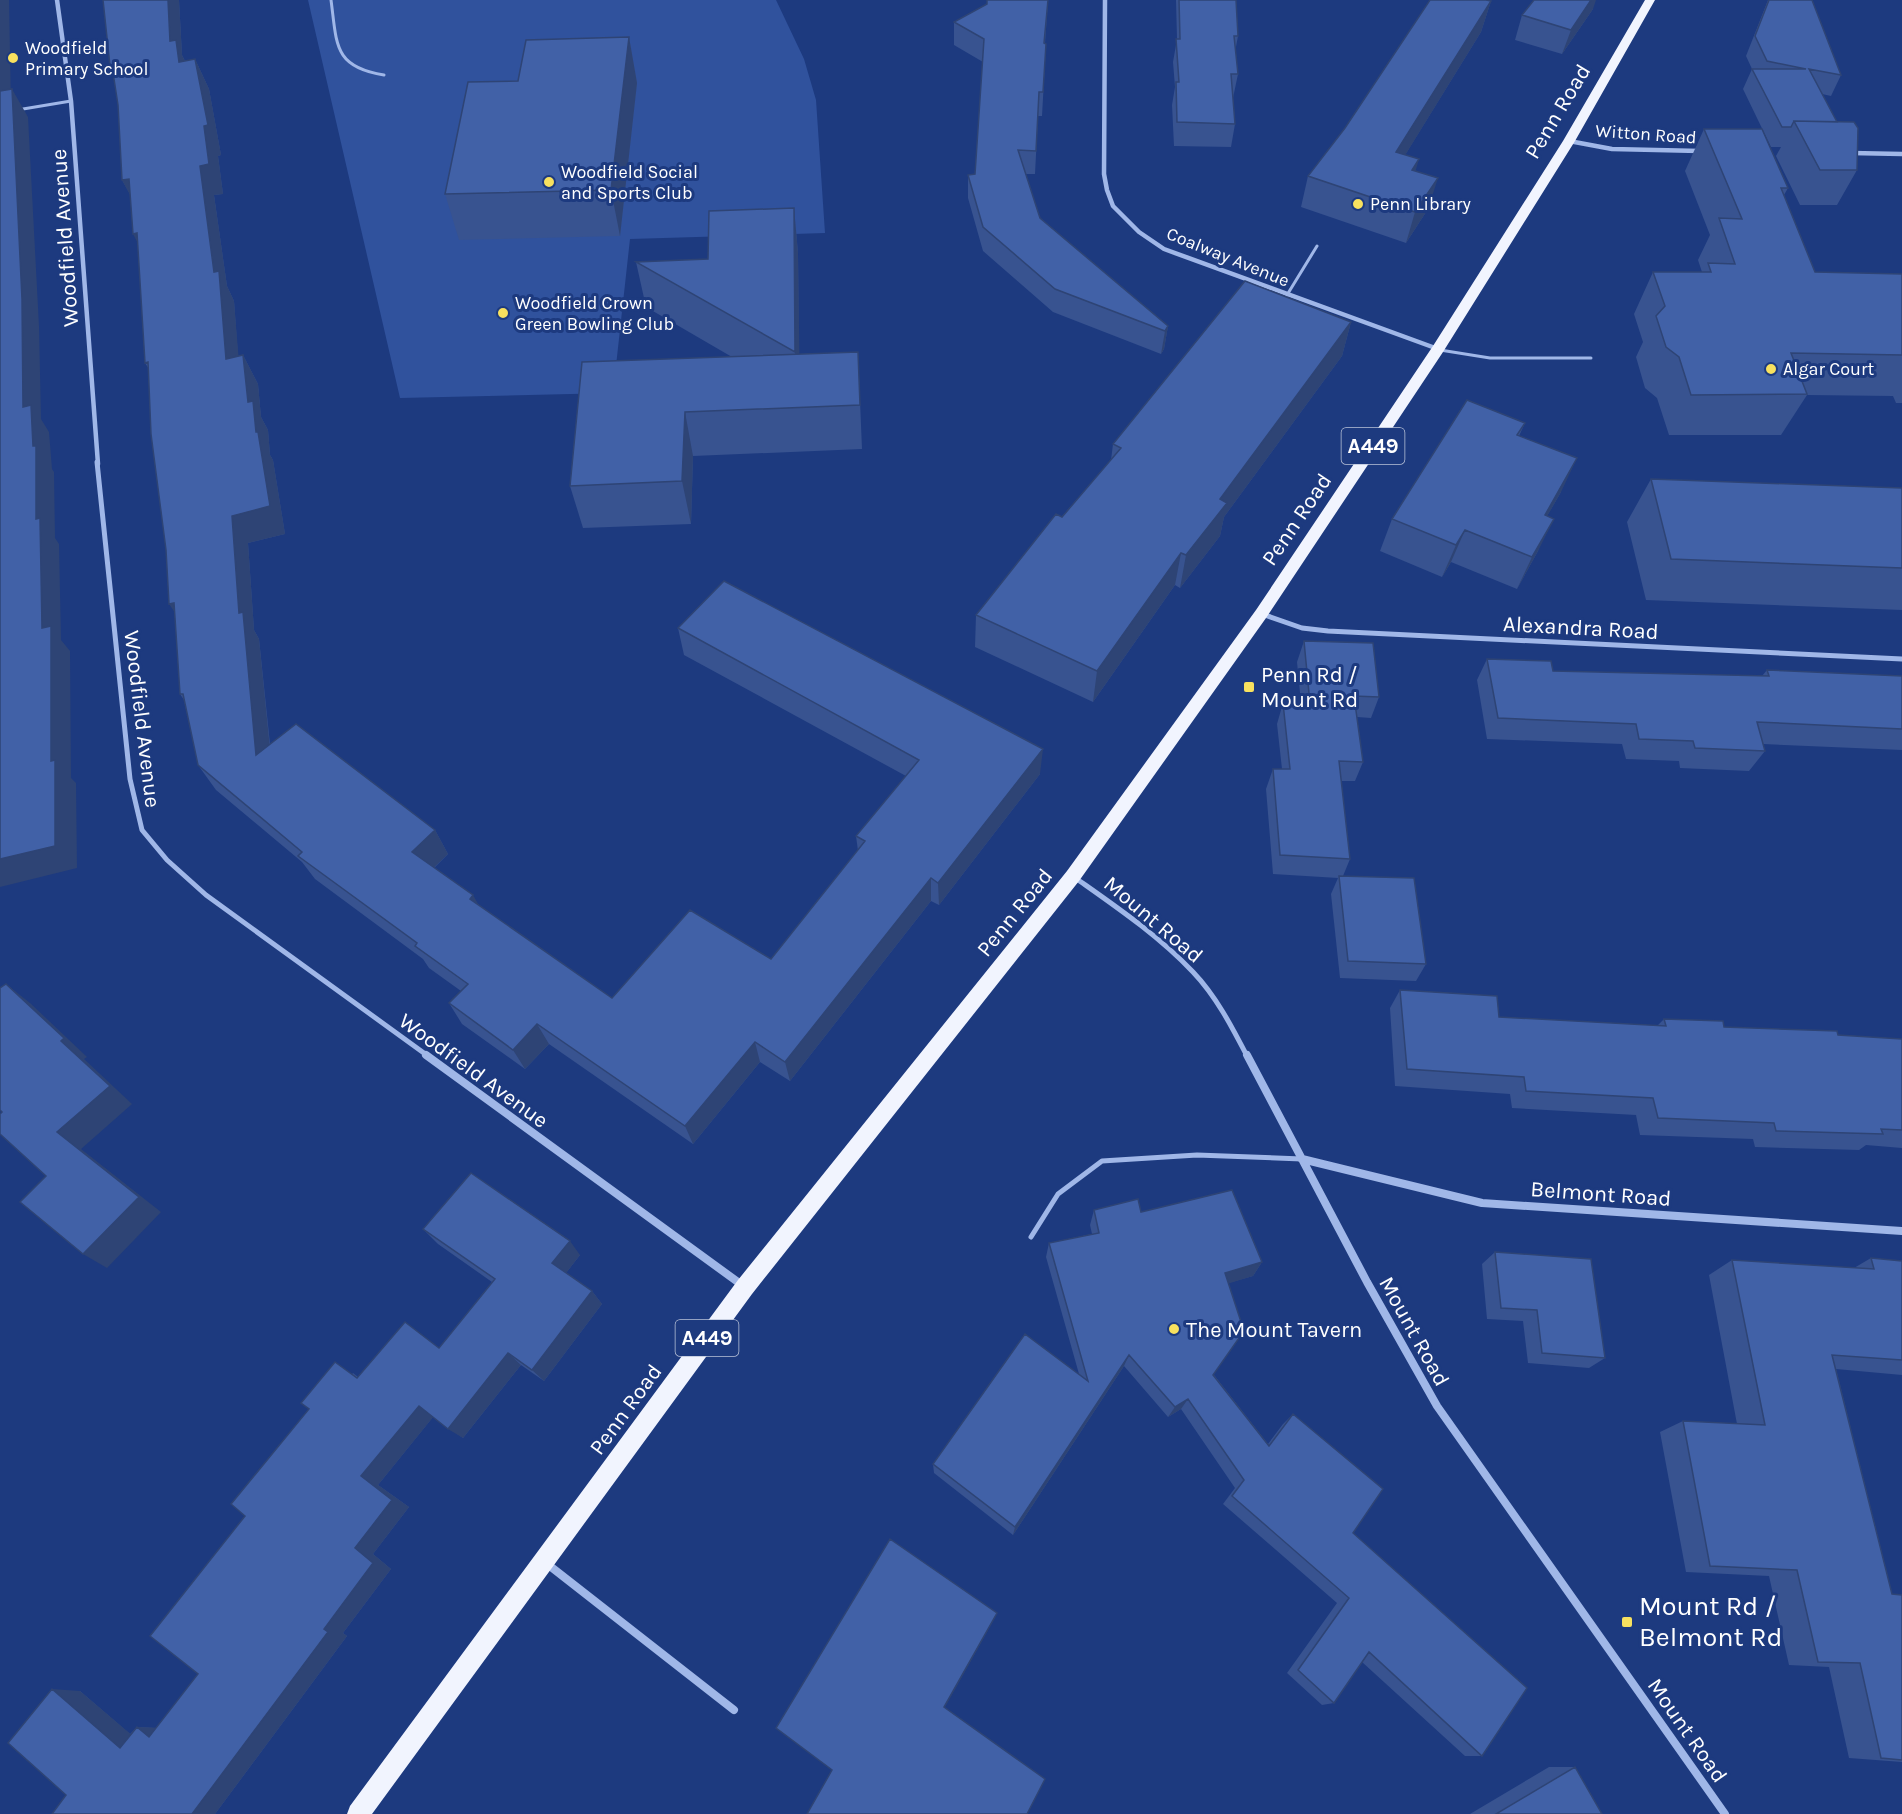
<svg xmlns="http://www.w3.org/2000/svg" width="1902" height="1814" font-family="Karla,sans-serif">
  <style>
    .green { fill: #30529d }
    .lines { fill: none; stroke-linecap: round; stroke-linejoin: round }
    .service-far1 { stroke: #a0b7e8; stroke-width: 3 }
    .service { stroke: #a0b7e8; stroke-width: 5 }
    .minor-far2 { stroke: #a0b7e8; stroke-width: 4.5 }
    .minor-far1 { stroke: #a0b7e8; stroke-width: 5 }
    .minor { stroke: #a0b7e8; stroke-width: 8 }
    .trunk { fill: #f1f4fe; fill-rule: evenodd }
    .wall { fill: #385390 }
    .shaded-wall { fill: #2e4475 }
    .building { fill: #4161a7; stroke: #2e4475; stroke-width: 1.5 }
    .poi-dot { fill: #f8e15f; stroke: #1d3a7f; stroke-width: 2 }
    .labels { text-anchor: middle; stroke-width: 6; stroke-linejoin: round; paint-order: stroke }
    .far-poi-label { font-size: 18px; fill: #fff; stroke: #1d3a7f; text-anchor: start }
    .far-street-label { font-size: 18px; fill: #fff; stroke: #1d3a7f }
    .shield { fill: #1d3a7f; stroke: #bbc4d9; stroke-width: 1.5 }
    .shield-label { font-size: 21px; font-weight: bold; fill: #fff }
    .street-label { font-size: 22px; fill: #fff; stroke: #1d3a7f }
    .poi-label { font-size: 22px; fill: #fff; stroke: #1d3a7f; text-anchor: start }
    .near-poi-label { font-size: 27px; fill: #fff; stroke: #1d3a7f; text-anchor: start }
  </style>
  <rect width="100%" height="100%" fill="#1d3a7f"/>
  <path class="green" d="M308 0H776L804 59 816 100 825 233 630 239 613 393 400 398Z"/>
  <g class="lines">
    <path class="service-far1" d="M331 0C337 44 333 67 384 75
      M17 110 71 101
      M1287 295 1317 246
      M1440 350 1490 358H1591"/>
    <path class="service" d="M1031 1237 1058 1194 1102 1161 1197 1155 1302 1159"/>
    <path class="minor-far2" d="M57 0 71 101 98 464
      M1105 0 1104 174 1107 190 1113 206 1139 232 1164 249 1438 349
      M1569 141 1612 149 1700 151
      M1851 153 1902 154"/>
    <path class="minor-far1" d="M97 462 130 779 142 830 167 860 206 895 428 1056
      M1262 614 1302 628 1328 631 1902 659
      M1074 877C1115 906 1158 935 1193 972 1216 996 1232 1027 1247 1056"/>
    <path class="minor" d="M426 1055 742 1285
      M1247 1055 1367 1282 1437 1406 1725 1814
      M1302 1159 1482 1203 1902 1231
      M546 1563 734 1710"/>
    <path class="trunk" d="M1645 0H1655L1575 141 1443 352 1266 618 1079 881 752 1294 372 1814H347L350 1806 738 1280 1067 871 1256 610 1433 346 1563 141Z"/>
  </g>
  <path class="wall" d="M103 0H179L182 55 185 61 195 59 209 89 221 155 218 156 223 194 214 195 227 286 234 301 238 356 243 355 258 384 261 417 268 430 270 455 273 460 285 534 248 543 254 630 259 639 270 744 435 830 448 854 434 868 479 905 612 998 771 959 858 851 856 836 906 776 684 655 678 628 1040 774 939 905 931 901 790 1081 760 1062 693 1144 549 1044 525 1069 462 1024 449 1003 461 991 429 968 423 959 315 879 302 862 216 790 198 765 184 700 180 694 175 613 166 550 149 369 145 363 138 243 130 194 122 180 118 105Z
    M987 0H1048L1045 43 1046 44 1042 116H1038L1035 174H1025L1040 218 1168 326 1164 349 1161 354 1053 312 983 251 968 198V175L975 174 983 62 954 45V22L987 4Z
    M1176 0H1236L1238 36 1235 52 1238 74 1233 98 1235 124 1231 147 1174 146 1172 105 1175 87 1173 62 1177 39Z
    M1768 0H1812L1841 75 1831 96 1822 94 1857 170 1837 205H1800L1776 156 1781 147H1771L1743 89 1752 69 1746 56Z
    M1491 1 1481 32 1405 155 1416 171 1428 209 1406 243 1301 207 1308 176Z
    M1593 9 1562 54 1515 40 1522 15Z
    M629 37 637 83 620 236 459 240 445 194 518 81Z
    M1704 129 1788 188 1784 195 1815 272 1902 274V403H1896L1893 396 1807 395 1781 435H1669L1657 398 1645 388 1636 357 1643 342 1634 314 1653 272H1702L1698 260 1710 235 1685 171Z
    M794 208 798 253 799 354 858 352 862 449 693 456 691 524 583 528 570 486 732 357 646 307 636 262 708 259Z
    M1351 322 1342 356 1224 517 1220 536 1180 588 1175 585 1093 702 975 647 976 615 1111 460 1113 444Z
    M1525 423 1519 436 1561 492 1547 516 1538 551 1517 589 1451 562 1442 577 1380 551 1392 519Z
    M1651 479 1902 488V610L1646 600 1627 522Z
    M1304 641 1379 697 1371 718 1357 717 1363 762 1355 781H1341L1350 859 1343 876 1426 964 1416 981 1340 978 1331 894 1338 878 1273 874 1266 789 1273 769H1282L1277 724 1283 703H1301L1297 662Z
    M1487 659 1553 671 1762 676 1767 670 1902 676V750L1763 744 1765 751 1749 771 1680 768 1679 761 1626 759 1622 744 1487 739 1477 680Z
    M1400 990 1499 1017 1657 1026 1664 1019 1724 1027 1902 1039V1148L1866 1145 1859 1150 1755 1147 1753 1139 1640 1135 1636 1115 1512 1108 1510 1094 1395 1086 1390 1008Z
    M1094 1210 1141 1212 1262 1262 1253 1276 1228 1283 1214 1375 1268 1444 1283 1424 1293 1414 1353 1533 1482 1756H1465L1362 1662 1334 1703 1322 1705 1287 1673 1337 1603 1223 1504 1235 1488 1181 1409 1168 1417 1124 1366 1013 1535 934 1473 933 1464 1079 1374 1046 1257 1049 1243 1092 1234 1090 1225Z
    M423 1229 580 1255 566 1273 592 1291 602 1304 544 1381 521 1365 463 1438 433 1417 378 1485 409 1507 373 1554 391 1569 343 1633 347 1636 215 1814H52L66 1795 80 1691 130 1734 137 1727 156 1728 198 1674 245 1516 353 1373 358 1377 439 1348 492 1282 438 1244Z
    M1495 1252 1605 1358 1589 1368 1528 1363 1523 1321 1487 1319 1482 1264Z
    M1871 1258 1902 1261V1375L1836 1369 1892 1594 1902 1595V1762L1849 1758 1829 1667 1789 1665 1769 1576 1686 1572 1660 1432 1683 1421 1737 1424 1709 1275 1732 1260 1854 1268Z
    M1549 1767H1575L1602 1814H1470Z"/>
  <path class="shaded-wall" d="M0 0H9L11 107 0 109Z
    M168 0H179L182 55 189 70 192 92 170 41Z
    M1591 0H1596L1593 9 1562 54 1571 30Z
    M1491 1 1481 32 1388 183 1396 152Z
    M629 37 637 83 620 236 611 190Z
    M195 59 209 89 221 155 218 156 223 194 214 195 227 286 234 301 241 387 226 359 200 166 204 126Z
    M12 89 28 117 39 326 41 419 49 432 52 469 54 472 55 538 59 544 61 640 70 651 71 778 76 783 77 868 0 887V859L51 761 42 628 36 519 33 446 23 407Z
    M1419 159 1410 190 1412 170Z
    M1438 178 1428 209 1406 243 1415 212Z
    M129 179 138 210 122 180Z
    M794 208 798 253 800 396 795 352Z
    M137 233 149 264 133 234Z
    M1351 322 1342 356 1224 517 1220 536 1180 588 1186 555 1220 499Z
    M1168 326 1164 349 1161 354 1165 331Z
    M243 355 258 384 261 417 268 430 270 455 273 460 285 534 248 543 254 630 259 639 273 779 256 755 239 613 232 516 256 432 248 402Z
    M685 412 693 456 691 524 682 481Z
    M1577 458 1561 492 1529 548 1545 515Z
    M1554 519 1538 551 1517 589 1532 557Z
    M1465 530 1451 562 1442 577 1456 545Z
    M1181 553 1175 585 1093 702 1097 671Z
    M174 603 187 630 169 604Z
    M1043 749 1040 774 939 905 938 883Z
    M435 830 448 854 425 876 412 852Z
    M931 878V901L790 1081 785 1062Z
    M473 895 486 918 470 899Z
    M6 984 30 1003 87 1057 84 1059 132 1104 81 1149 161 1212 107 1268 83 1254 57 1132 61 1041Z
    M537 1024 549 1044 525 1069 513 1050Z
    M755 1042 760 1062 693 1144 685 1126Z
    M570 1241 580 1255 563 1277 552 1263Z
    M1262 1262 1253 1276 1217 1287 1225 1273Z
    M592 1291 602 1304 544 1381 532 1370Z
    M508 1353 521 1365 463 1438 448 1429Z
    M1129 1355 1124 1366 1013 1535 1015 1527Z
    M1188 1399 1181 1409 1168 1417 1175 1407Z
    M419 1406 434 1416 378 1485 409 1507 373 1554 391 1569 343 1633 347 1636 215 1814H192L324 1629 355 1548 361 1476Z
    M997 1613 995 1618 944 1709V1707Z
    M52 1689 80 1691 147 1748H120Z
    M137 1727 163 1728 149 1737Z"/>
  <path class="building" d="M103 0H168L170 41 176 40 179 62 195 59 208 125 204 126 209 164 200 166 214 272 219 271 226 359 243 355 248 402 253 401 256 432H258L270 506 232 516 239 613 243 612 256 755 296 724 435 830 412 852 473 895 470 899 612 998 690 910 771 959 865 841 856 836 919 760 678 628 724 581 1043 749 938 883 931 878 785 1062 755 1042 685 1126 537 1024 513 1050 449 1003 468 984 415 946 417 943 298 856 302 852 198 765 183 694H180L174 603 169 604 166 550 151 434 148 362 145 363 137 233 133 234 129 179 122 180 118 105 112 66H110Z
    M987 0H1048L1044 43 1046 44 1043 92H1039L1036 151 1018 150 1040 218 1168 326 1165 331 1055 289 983 227 968 175 975 174 984 39 954 22 987 4Z
    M1179 0H1236L1238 36H1234L1238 74H1231L1235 124 1177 122 1176 82H1179L1176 39H1180Z
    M1430 0H1486L1491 1 1396 152 1419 159 1412 170 1438 178 1415 212 1308 176 1345 128Z
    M1534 0H1591L1571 30 1522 15Z
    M1769 0H1812L1841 75 1809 69 1837 122 1794 121 1791 127H1782L1752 69H1806L1767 61 1755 36Z
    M629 37 611 190 445 194 468 82 518 81 526 40Z
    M12 89 22 299 23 407 31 405 33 446H36V519L40 518 42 628 51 626V761L55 760V846L0 859V91Z
    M1794 121 1854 122 1858 128 1857 170H1820Z
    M1704 129H1762L1788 188H1781L1815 272 1902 274V355L1791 353 1807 394 1691 395 1679 357 1666 347 1656 316 1665 306 1653 272H1711L1708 263 1735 264 1719 218 1742 219Z
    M794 208 795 352 636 262 708 259 709 211Z
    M1245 281 1351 322 1220 499 1227 503 1186 555 1181 553 1097 671 976 615 1056 514 1062 517 1121 448 1113 444Z
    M858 352 860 405 685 412 682 481 570 486 582 362Z
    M1467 400 1525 423 1517 435 1577 458 1545 515 1554 519 1532 557 1465 530 1456 545 1392 519Z
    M1651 479 1902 488V568L1671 559Z
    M1304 641 1373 643 1379 697 1354 696 1363 762 1339 761 1350 859 1280 855 1273 769H1290L1283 703 1310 704Z
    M1487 659 1551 661 1553 671 1769 676 1767 670 1902 676V729L1757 722 1765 751 1695 748 1693 741 1639 739 1636 724 1498 718Z
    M1339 876 1414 878 1426 964 1348 961Z
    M6 984 64 1038 61 1041 110 1086 57 1132 139 1197 83 1254 20 1202 46 1176 0 1134V1114L2 1112 0 1110V988Z
    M1400 990 1497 996 1499 1017 1666 1026 1664 1019 1723 1021 1724 1027 1837 1031 1838 1035 1902 1039V1130L1881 1129 1883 1134 1776 1131 1774 1123 1658 1118 1653 1098 1526 1091 1524 1077 1407 1069Z
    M471 1173 570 1241 552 1263 592 1291 532 1370 508 1353 448 1429 419 1406 361 1476 392 1500 355 1548 373 1563 324 1629 328 1632 192 1814H52L66 1795 8 1743 52 1689 120 1748 137 1727 149 1737 198 1674 150 1636 245 1516 231 1504 309 1409 301 1403 335 1362 357 1378 405 1322 439 1348 495 1279 423 1229Z
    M1232 1190 1262 1262 1225 1273 1244 1331 1213 1375 1269 1446 1293 1414 1383 1489 1353 1533 1527 1688 1482 1756 1369 1652 1334 1703 1298 1670 1349 1598 1232 1496 1244 1480 1188 1399 1175 1407 1129 1355 1015 1527 933 1464 1025 1334 1088 1381 1049 1243 1099 1233 1094 1210 1138 1199 1141 1212Z
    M1495 1252 1591 1259 1605 1358 1542 1353 1537 1310 1501 1308Z
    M1871 1258 1902 1261V1360L1832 1355 1892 1594 1902 1595V1760L1881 1758 1860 1663 1818 1662 1797 1570 1710 1566 1683 1421 1765 1425 1732 1260 1874 1269Z
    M890 1539 997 1613 944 1707 1045 1779 1027 1814H807L832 1770 776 1728Z
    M1575 1767 1602 1814H1496Z"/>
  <g class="poi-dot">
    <circle cx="13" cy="58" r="6"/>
    <circle cx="549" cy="182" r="6"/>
    <circle cx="1358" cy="204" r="6"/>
    <circle cx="503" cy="313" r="6"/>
    <circle cx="1771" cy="369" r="6"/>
    <rect x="1243" y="681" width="12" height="12" rx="3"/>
    <circle cx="1174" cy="1329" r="6"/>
    <rect x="1621" y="1616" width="12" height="12" rx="3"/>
  </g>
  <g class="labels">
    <g class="far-poi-label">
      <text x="25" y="54">Woodfield<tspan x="25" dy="21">Primary School</tspan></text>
      <text x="561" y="178">Woodfield Social<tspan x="561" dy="21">and Sports Club</tspan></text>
      <text x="1370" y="210">Penn Library</text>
      <text x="515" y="309">Woodfield Crown<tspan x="515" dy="21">Green Bowling Club</tspan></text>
      <text x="1783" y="375">Algar Court</text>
    </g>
    <g class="far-street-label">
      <text transform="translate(1646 134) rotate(4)" y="6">Witton Road</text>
      <text transform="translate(1228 257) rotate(22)" y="6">Coalway Avenue</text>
    </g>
    <g class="shield">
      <rect x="1341.5" y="428" width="63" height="36" rx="4.5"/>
      <rect x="675.5" y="1320" width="63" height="36" rx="4.5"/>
    </g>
    <g class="shield-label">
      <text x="1373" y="453">A449</text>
      <text x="707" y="1345">A449</text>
    </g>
    <g class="street-label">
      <text transform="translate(1557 111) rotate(-59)" y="8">Penn Road</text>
      <text transform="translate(64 238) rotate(-94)" y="8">Woodfield Avenue</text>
      <text transform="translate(1296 519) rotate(-56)" y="8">Penn Road</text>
      <text transform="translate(1581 627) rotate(3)" y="8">Alexandra Road</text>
      <text transform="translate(143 719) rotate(83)" y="8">Woodfield Avenue</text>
      <text transform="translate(1014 912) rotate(-51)" y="8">Penn Road</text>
      <text transform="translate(1154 919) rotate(40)" y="8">Mount Road</text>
      <text transform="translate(474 1070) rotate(36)" y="8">Woodfield Avenue</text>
      <text transform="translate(1601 1193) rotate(4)" y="8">Belmont Road</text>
      <text transform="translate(1415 1331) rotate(61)" y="8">Mount Road</text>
      <text transform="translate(625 1409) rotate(-54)" y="8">Penn Road</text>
      <text transform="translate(1688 1730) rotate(55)" y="8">Mount Road</text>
    </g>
    <g class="poi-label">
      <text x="1261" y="682">Penn Rd /<tspan x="1261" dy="25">Mount Rd</tspan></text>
      <text x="1186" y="1337">The Mount Tavern</text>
    </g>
    <g class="near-poi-label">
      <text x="1639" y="1615">Mount Rd /<tspan x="1639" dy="31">Belmont Rd</tspan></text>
    </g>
  </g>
</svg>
